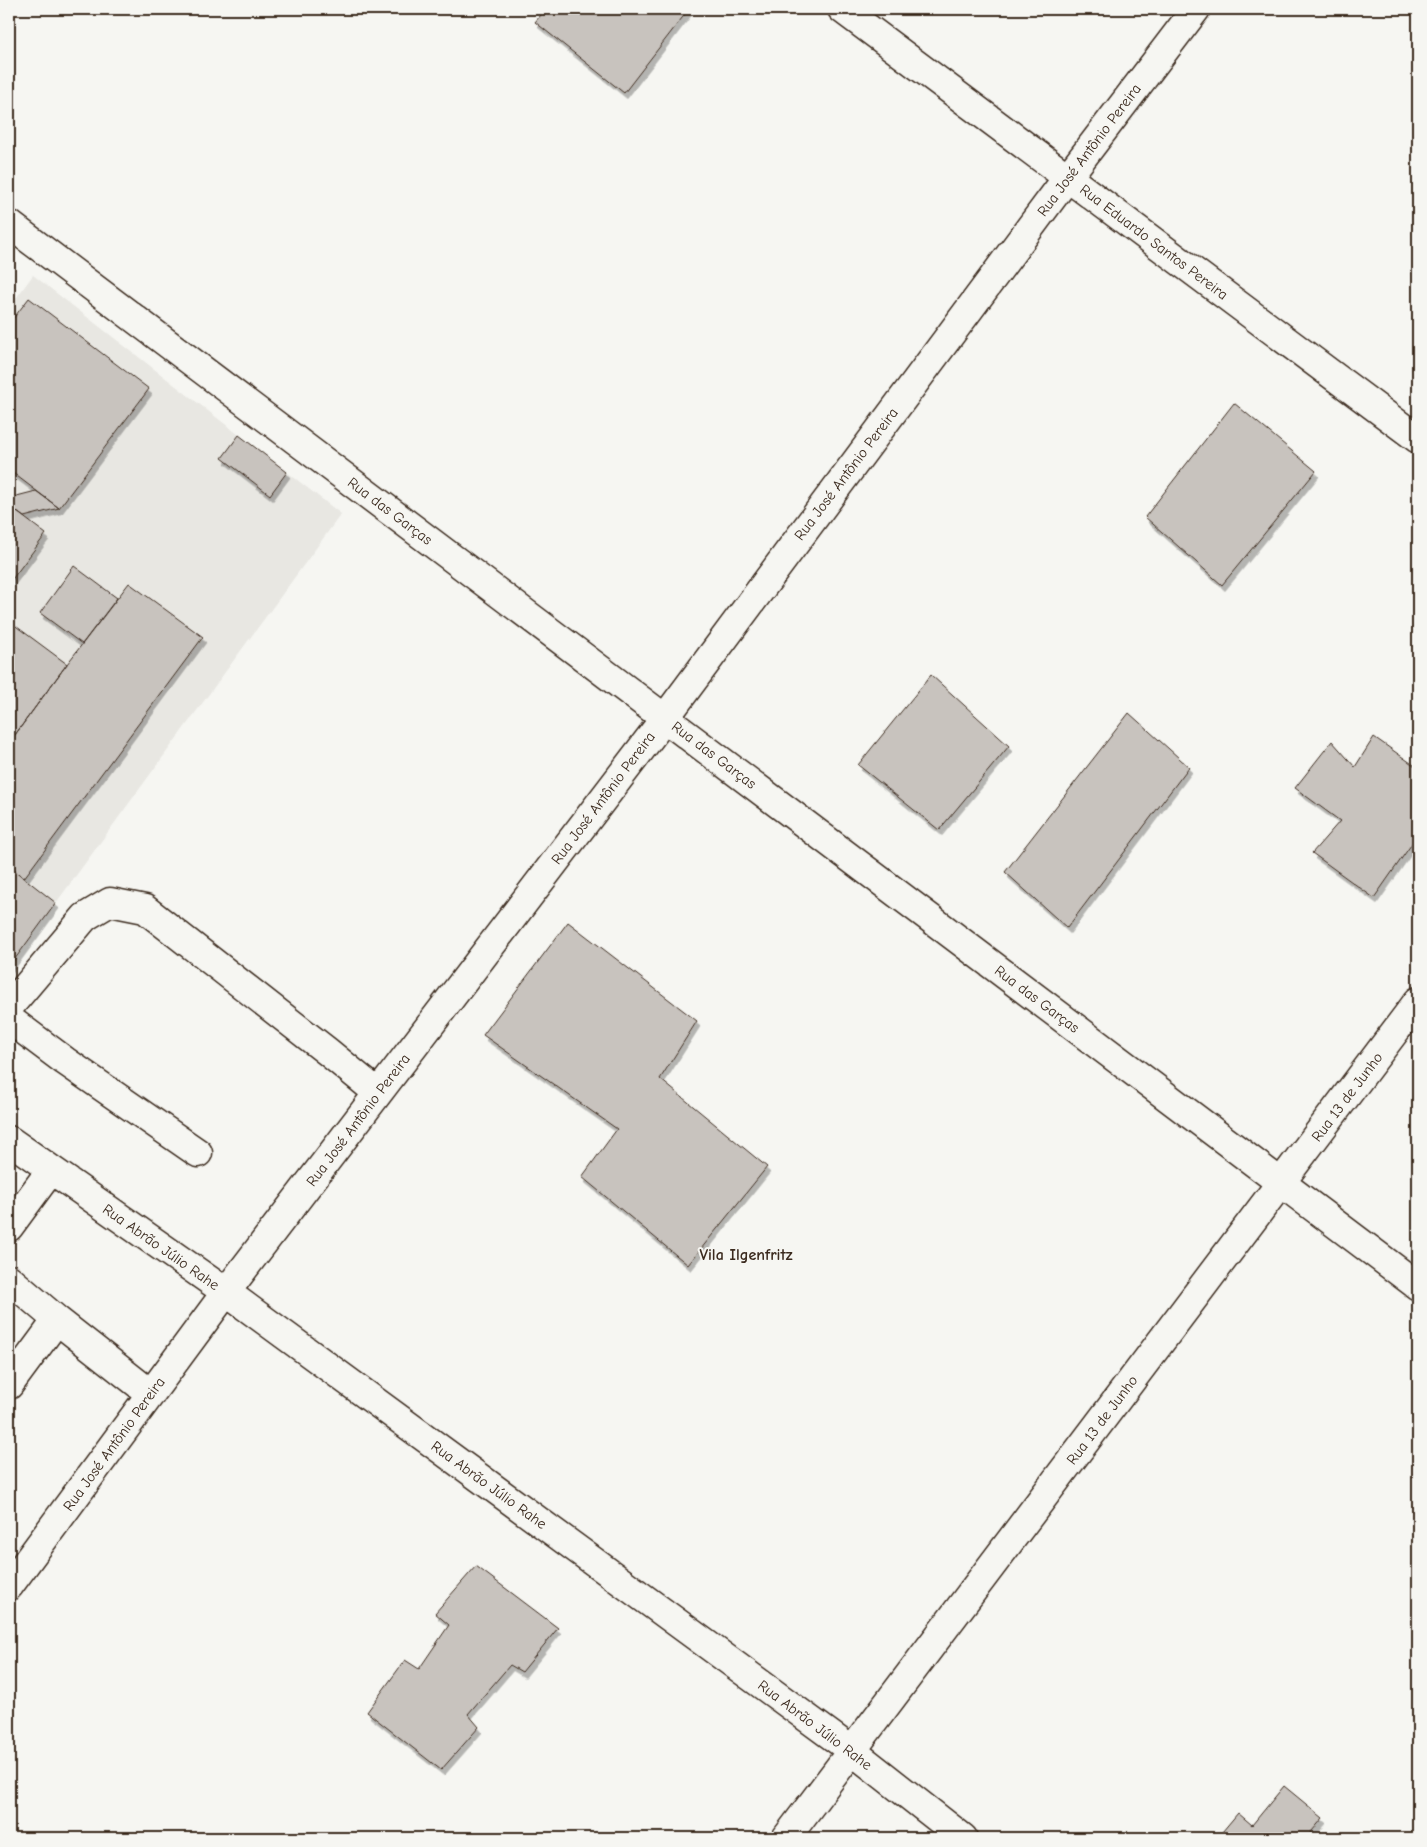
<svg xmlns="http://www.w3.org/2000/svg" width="1427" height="1847" font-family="'Comic Neue',sans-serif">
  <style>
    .built { fill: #e8e7e2 }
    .building { fill: #c8c3be; stroke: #3b2a1e; filter: url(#shadow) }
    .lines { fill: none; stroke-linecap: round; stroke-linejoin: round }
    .minor-casing { stroke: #3b2a1e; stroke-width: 31 }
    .minor { stroke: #f6f6f2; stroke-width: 28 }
    .labels { text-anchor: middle; stroke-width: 4; stroke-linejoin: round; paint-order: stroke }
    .street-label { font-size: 15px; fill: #3b2a1e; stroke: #f6f6f2 }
    .neighbourhood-label { font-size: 16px; font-weight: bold; fill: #3b2a1e; stroke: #f6f6f2 }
  </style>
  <defs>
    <filter id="shadow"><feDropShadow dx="3" dy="5.5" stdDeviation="0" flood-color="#0004"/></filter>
  </defs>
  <rect width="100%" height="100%" fill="#f6f6f2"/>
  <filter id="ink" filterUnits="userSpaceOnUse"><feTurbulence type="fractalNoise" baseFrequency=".02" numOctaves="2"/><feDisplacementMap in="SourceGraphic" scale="10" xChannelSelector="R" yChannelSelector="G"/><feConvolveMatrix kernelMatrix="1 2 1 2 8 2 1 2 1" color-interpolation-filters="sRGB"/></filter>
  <g filter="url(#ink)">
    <path class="built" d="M33 275 341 514 9 967V308Z"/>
    <path class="building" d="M546 9H689L624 93 535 22Z
      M29 298 149 389 59 508 9 470V324Z
      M1234 403 1316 471 1222 585 1145 517Z
      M239 435 287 472 270 495 222 458Z
      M36 491 59 508 24 517 9 506V498Z
      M9 506 46 534 10 582 9 581Z
      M74 566 117 598 82 644 40 613Z
      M129 583 203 637 24 878 9 866V743L67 664Z
      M9 621 67 664 9 743Z
      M931 675 1009 746 939 830 858 765Z
      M1129 713 1189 767 1067 928 1005 872Z
      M1374 737 1418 768V835L1374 898 1312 853 1340 821 1295 788 1332 741 1355 767Z
      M9 866 56 903 9 967Z
      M568 922 697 1021 660 1079 767 1167 688 1265 582 1177 617 1129 483 1035Z
      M476 1566 558 1628 522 1672 510 1665 468 1714 479 1727 441 1770 367 1712 405 1660 419 1669 449 1625 435 1613Z
      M1284 1786 1323 1818 1306 1838H1217L1238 1813 1252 1825Z"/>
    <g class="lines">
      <defs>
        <path id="minor" d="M842 9 1418 439
          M9 224 1418 1286
          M9 1007 85 917 110 902 145 909 328 1052 378 1093
          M9 1019 65 1061 198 1153
          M9 1140 226 1292 851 1750 963 1838
          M9 1227 51 1170
          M9 1279 57 1320 9 1385
          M57 1320 151 1394
          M9 1586 226 1292 665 718 1067 178 1196 9
          M786 1838 1418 1001"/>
      </defs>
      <use href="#minor" class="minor-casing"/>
      <use href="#minor" class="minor"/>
    </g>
  </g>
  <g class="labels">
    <g class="street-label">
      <text transform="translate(1089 150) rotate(-53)" y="5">Rua José Antônio Pereira</text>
      <text transform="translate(1154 242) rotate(37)" y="5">Rua Eduardo Santos Pereira</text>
      <text transform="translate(846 474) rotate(-53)" y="5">Rua José Antônio Pereira</text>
      <text transform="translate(390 511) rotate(37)" y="5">Rua das Garças</text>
      <text transform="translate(714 755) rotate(37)" y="5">Rua das Garças</text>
      <text transform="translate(603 798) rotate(-53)" y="5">Rua José Antônio Pereira</text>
      <text transform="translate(1037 999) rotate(37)" y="5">Rua das Garças</text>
      <text transform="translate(1347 1097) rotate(-53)" y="5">Rua 13 de Junho</text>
      <text transform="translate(358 1120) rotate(-53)" y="5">Rua José Antônio Pereira</text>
      <text transform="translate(161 1247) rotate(35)" y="5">Rua Abrão Júlio Rahe</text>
      <text transform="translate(1102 1420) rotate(-53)" y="5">Rua 13 de Junho</text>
      <text transform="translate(114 1444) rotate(-54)" y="5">Rua José Antônio Pereira</text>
      <text transform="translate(489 1485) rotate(36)" y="5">Rua Abrão Júlio Rahe</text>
      <text transform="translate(815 1725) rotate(37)" y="5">Rua Abrão Júlio Rahe</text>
    </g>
    <g class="neighbourhood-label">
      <text x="746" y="1260">Vila Ilgenfritz</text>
    </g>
  </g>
  <rect width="1427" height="1847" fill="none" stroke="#f6f6f2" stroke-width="30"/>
  <rect x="15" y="15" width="1397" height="1817" fill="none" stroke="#3b2a1e" stroke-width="2" filter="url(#ink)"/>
</svg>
